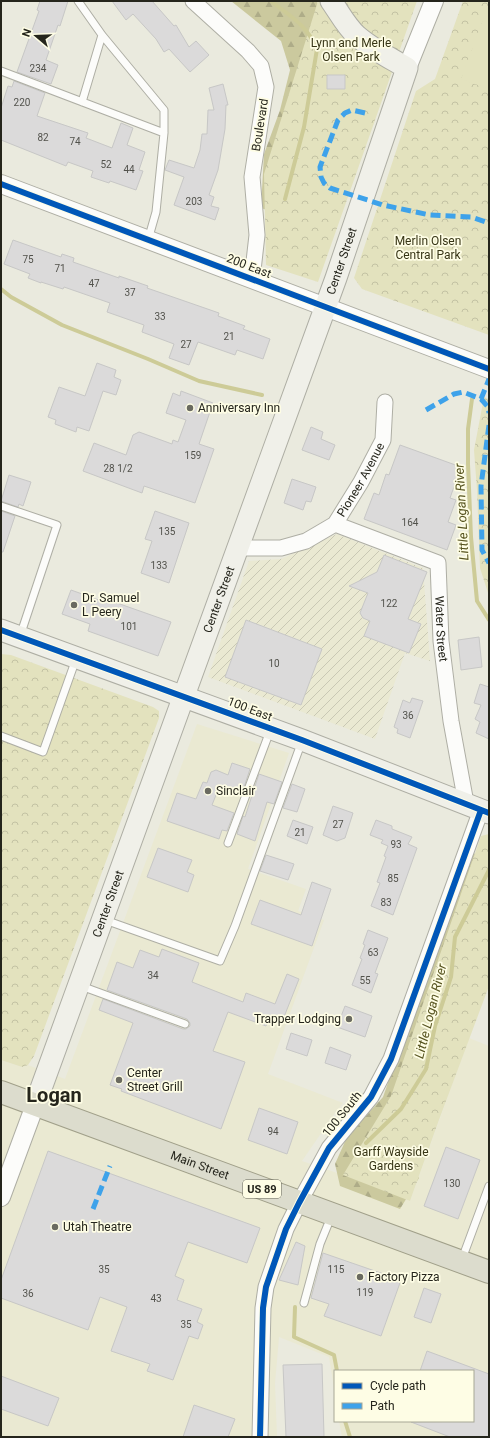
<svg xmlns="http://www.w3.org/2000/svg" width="490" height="1438" font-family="Roboto,sans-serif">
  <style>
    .built { fill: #eae9d2 }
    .industrial { fill: url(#industrial-furrows) }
    .forest { fill: url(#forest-firs) }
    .park { fill: url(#park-crowns) }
    .pitch { fill: #e3e2be }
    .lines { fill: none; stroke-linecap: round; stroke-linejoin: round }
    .stream { stroke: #cdcb97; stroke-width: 4 }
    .building { fill: #dbdada; stroke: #c7c7c6 }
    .service-casing { stroke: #aeaea4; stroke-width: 9 }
    .minor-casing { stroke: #aeaea4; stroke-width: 17 }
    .tertiary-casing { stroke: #aeaea4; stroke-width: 20 }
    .secondary-casing { stroke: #aeaea4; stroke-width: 23 }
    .trunk-casing { stroke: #a1a08a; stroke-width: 24 }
    .service { stroke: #fcfcfa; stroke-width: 7 }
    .minor { stroke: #fcfcfa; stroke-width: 15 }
    .tertiary { stroke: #fcfcfa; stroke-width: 18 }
    .secondary { stroke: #f0f0e9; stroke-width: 21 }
    .trunk { stroke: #dcdccd; stroke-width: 22 }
    .quiet { stroke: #3ea2ea; stroke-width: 5; stroke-dasharray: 10 5; stroke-linecap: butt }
    .cycleway-casing { stroke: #fefde5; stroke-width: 8 }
    .cycleway { stroke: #0057b8; stroke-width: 6 }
    .poi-dot { fill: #6a6a60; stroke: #fefde5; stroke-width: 1.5 }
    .labels { text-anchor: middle; stroke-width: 3.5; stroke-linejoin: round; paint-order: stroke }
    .number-label { font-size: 10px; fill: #52524c }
    .shield { fill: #fefde5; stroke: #666658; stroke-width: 1 }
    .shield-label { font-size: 11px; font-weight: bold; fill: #25251c }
    .park-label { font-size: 12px; fill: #373516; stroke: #fefde5 }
    .street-label { font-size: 12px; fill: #25251c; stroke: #fefde5 }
    .poi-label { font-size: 12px; fill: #25251c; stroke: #fefde5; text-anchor: start }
    .water-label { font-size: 13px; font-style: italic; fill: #575420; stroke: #fefde5 }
    .town-label { font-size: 20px; font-weight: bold; fill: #25251c; stroke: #fefde5 }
  </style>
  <defs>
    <pattern id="industrial-furrows" width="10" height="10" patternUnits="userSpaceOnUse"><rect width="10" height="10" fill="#eae9d2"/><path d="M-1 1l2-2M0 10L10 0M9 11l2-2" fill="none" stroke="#c9c8b4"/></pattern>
    <pattern id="forest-firs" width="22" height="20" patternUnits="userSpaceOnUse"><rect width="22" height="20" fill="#cbc99e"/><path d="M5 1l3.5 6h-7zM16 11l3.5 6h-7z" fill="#aeac88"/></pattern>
    <pattern id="park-crowns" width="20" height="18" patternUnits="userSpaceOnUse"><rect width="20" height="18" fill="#e3e2be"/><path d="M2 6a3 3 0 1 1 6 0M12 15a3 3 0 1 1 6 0" fill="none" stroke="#c3c2a3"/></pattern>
  </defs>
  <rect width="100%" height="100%" fill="#eaeade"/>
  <path class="built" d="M197 724 289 753 248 869 306 889 298 911 324 920 268 1074 343 1103 335 1113 302 1161 343 1175 410 1201 469 1038 489 1046V1437H342L339 1421H473V1371H335V1394L329 1357 279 1337 275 1383 277 1437H1V1060L22 1067 28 1065 65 1079Z"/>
  <path class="industrial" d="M337 534 423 568 430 661 405 653 375 739 208 677 249 561 281 559Z"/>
  <path class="forest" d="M231 1H317L327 32 292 219 261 208 264 154 280 110 290 70 281 41Z
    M489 852V963L411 1166 419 1178 400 1209 340 1186 335 1164 347 1137 383 1097 441 931 471 854Z"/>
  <path class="park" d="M318 1H417L318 282 266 265 264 174Z
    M463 1H489V335L362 289 354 278 416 91 435 79Z
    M484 397 489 399V596L480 568 477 490 474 450Z
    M1 654 11 655 153 707 159 711V718L34 1056 28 1065 22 1067 1 1060Z
    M489 834V986L439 1120 410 1201 343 1175 391 1096 481 836Z"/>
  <path class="pitch" d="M489 3V89L461 79Z"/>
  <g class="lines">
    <path class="stream" d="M271 1C291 17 306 24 317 49L304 127 285 199
      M1 289 11 297 62 325 148 359 199 381 262 395
      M472 399 468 429V464L471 537 477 601 489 620
      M366 1143 401 1109 426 1069 435 1026 451 977 455 937 489 870
      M295 1307 294 1337 334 1355 337 1371
      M345 1421 350 1437"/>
  </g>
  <path class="building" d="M40 1H68L60 26 58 25 46 60 58 65 51 84 17 72 39 11 37 10Z
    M112 1H152L174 26 176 25 189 47 196 41 209 55 190 72 169 49 164 52 156 39 133 14 126 20Z
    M327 75H345V89H327Z
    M14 81 45 93 37 116 88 133 86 138 112 148 121 123 133 128 127 145 145 152 139 170 143 171 136 190 110 181 109 183 91 177 93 171 68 162 66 166 1 140V108L8 86 12 87Z
    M223 84 228 105H226L225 129 218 170 209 195 214 197 211 206 219 208 215 220 174 205 184 177 165 170 169 160 194 168 200 150 202 134H207L208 110H214L209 88Z
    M13 240 61 257 62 254 74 258 73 262 119 278V276L148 286 147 288 219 313 218 316 245 326 243 329 270 339 263 359 237 350 235 355 198 342 189 365 169 358 174 344 142 332 144 325 107 312 110 303 64 287 63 289 41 282V283L28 278 30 274 4 264Z
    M97 363 116 370 114 377 121 380 116 395 103 391 89 431 77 427 76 432 55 424 56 420 48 417 59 387 85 396Z
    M181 391 213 403 199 444 214 449 195 503 144 486 142 493 83 471 94 443 126 455 133 435 139 432 172 444 173 440 178 442 186 420 166 413 173 393 180 396Z
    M311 427 323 432 321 439 335 445 329 460 302 450Z
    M400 445 461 467 450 498 456 500 448 522 456 525 447 550 364 519 374 493 379 495 386 474 389 475Z
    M9 475 31 482 23 506 19 504 18 507 1 501Z
    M292 479 316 487 311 502 306 501 303 510 284 503Z
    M1 511 15 516 3 552H1Z
    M155 511 189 523 169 583 141 573 152 541 145 539Z
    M384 555 427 572 408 619 421 624 409 653 364 636 370 621 363 618 360 613 368 593 349 586 377 572Z
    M71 590 99 600 100 597 171 622 158 656 88 631 90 624 62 614Z
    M246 620 322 649 301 705 225 677Z
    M479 637 482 667 461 670 458 640Z
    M480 684 489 687V686V739L476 733 480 722 475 719 481 705 474 703Z
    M412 698 423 701 410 738 397 733 398 729 394 727 403 700 410 703Z
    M232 763 250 769 242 793 220 785 212 805 234 813 227 831 222 830 219 839 167 821 177 793 196 799 203 782 207 783 211 772 216 770 228 775Z
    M259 774 282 782 274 804 267 802 255 841 237 834 243 816 245 817Z
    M292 784 305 789 297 812 283 808Z
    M333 806 353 813 345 838 337 841 323 835Z
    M293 820 313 827 307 844 287 836Z
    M376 820 392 826V829L412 837 408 844 417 848 393 915 371 906 380 883 377 882 386 857 384 856 388 846 381 843 383 840 370 835Z
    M158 848 192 860 187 872 194 875 188 892 147 877Z
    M266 855 294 864 288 880 260 871Z
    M312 882 331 889 312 946 251 924 260 900 301 915Z
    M368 930 388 938 375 973 378 974 371 993 352 985 362 959 360 958 365 945 363 944Z
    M162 949 199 963 192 982 243 1002 246 993 275 1004 287 974 299 979 282 1022 270 1017 266 1026 228 1012 213 1051 245 1062 221 1129 121 1091 122 1089 110 1085 133 1023 99 1010 103 999 183 1029H186L190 1026V1023L187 1019 107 990 117 962 133 968 140 950 159 957Z
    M345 1006 372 1016 365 1037 337 1027Z
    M291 1033 312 1040 307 1056 286 1049Z
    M330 1047 351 1055 346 1070 325 1063Z
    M259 1108 298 1122 287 1154 248 1140Z
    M446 1147 480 1160 458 1219 424 1206Z
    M48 1151 260 1228 247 1263 188 1242 175 1276 184 1280 177 1300 202 1309 197 1322 203 1325 198 1339 189 1336 173 1380 147 1371 150 1364 111 1351 127 1307 100 1297 88 1330 1 1298V1280Z
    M296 1242 305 1246 298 1285 279 1280Z
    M323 1253 401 1280 381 1336 324 1316 329 1304 311 1298Z
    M424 1288 441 1294 431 1323 414 1317Z
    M427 1351 489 1374V1437H450L411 1422 473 1421V1371H420Z
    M322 1364 324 1437H286L283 1365Z
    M1 1376 59 1398 48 1426 1 1409Z
    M194 1405 235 1419 228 1437H183Z"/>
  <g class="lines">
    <defs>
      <path id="service" d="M78 1 102 35 164 110V133L156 212 148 240
        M1 71 164 133
        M82 102 102 35
        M1 506 57 525 20 636
        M1 736 43 752 76 659
        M228 843 270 731
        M105 920 220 961 235 926 302 741
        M81 986 185 1024
        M462 1259 489 1186
        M304 1303 320 1244 331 1217"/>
      <g id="minor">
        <path d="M193 1 248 51 261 66 266 87 252 177 257 235 252 279"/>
        <path id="s1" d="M335 524 438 563 441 641 451 721 466 803"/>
        <path id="s2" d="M238 548H281L306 541 335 524 361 482 383 440 385 402"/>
        <path d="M260 1437 263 1308 266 1287 286 1229 299 1203 329 1148 371 1097 391 1059 481 810"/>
      </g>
      <path id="tertiary" d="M407 68 434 1
        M1 184 489 369
        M1 1197 35 1105"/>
      <g id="secondary">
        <path d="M1 630 302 740 489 813"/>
        <path id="s3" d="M35 1105 336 278 407 68C390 58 372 49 357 36 346 26 339 12 331 1"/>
      </g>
      <g id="trunk">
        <path id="s4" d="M1 1092 489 1272"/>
      </g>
    </defs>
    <use href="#service" class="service-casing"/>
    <use href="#minor" class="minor-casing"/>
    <use href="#tertiary" class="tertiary-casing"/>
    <use href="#secondary" class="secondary-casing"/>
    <use href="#trunk" class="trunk-casing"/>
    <use href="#service" class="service"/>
    <use href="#minor" class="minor"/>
    <use href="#tertiary" class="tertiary"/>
    <use href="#secondary" class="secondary"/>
    <use href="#trunk" class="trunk"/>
    <path class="quiet" d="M365 113 352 110 345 113 338 120 320 167 321 177 324 183 330 188 383 205 430 215 471 217 489 223
      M481 399 489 379
      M426 410 454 394 463 392 481 399 488 407 489 413
      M489 425 481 486 482 550 489 563
      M93 1209 110 1166"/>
    <defs>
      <path id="cycleway" d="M1 184 489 369
        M1 630 302 740 489 813
        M260 1437 263 1308 266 1287 286 1229 299 1203 329 1148 371 1097 391 1059 481 810"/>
    </defs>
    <use href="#cycleway" class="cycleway-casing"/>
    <use href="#cycleway" class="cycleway"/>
  </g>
  <g class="poi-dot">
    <circle cx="190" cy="408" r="4"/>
    <circle cx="74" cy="605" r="4"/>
    <circle cx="208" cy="791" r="4"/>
    <circle cx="349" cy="1019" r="4"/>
    <circle cx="119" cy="1080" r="4"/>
    <circle cx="55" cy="1227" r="4"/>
    <circle cx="360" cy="1277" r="4"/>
  </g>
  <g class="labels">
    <g class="number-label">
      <text x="38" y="72">234</text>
      <text x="22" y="106">220</text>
      <text x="43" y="141">82</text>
      <text x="75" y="145">74</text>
      <text x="106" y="168">52</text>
      <text x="129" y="173">44</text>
      <text x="194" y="205">203</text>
      <text x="28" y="263">75</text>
      <text x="60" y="272">71</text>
      <text x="94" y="287">47</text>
      <text x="130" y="296">37</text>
      <text x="160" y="320">33</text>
      <text x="229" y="340">21</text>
      <text x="186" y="348">27</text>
      <text x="193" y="459">159</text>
      <text x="118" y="472">28 1/2</text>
      <text x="410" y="526">164</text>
      <text x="167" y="535">135</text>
      <text x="159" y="569">133</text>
      <text x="389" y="607">122</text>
      <text x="129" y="630">101</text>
      <text x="274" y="667">10</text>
      <text x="408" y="719">36</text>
      <text x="338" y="828">27</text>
      <text x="300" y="836">21</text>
      <text x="396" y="848">93</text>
      <text x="393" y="882">85</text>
      <text x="386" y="906">83</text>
      <text x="373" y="956">63</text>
      <text x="153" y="979">34</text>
      <text x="365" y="984">55</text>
      <text x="273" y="1135">94</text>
      <text x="452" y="1187">130</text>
      <text x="104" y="1273">35</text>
      <text x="336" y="1273">115</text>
      <text x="365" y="1296">119</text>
      <text x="28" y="1297">36</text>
      <text x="156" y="1302">43</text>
      <text x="186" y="1328">35</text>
    </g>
    <rect class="shield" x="243" y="1180" width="38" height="18" rx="3"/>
    <g class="shield-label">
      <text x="262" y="1193">US 89</text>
    </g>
    <g class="park-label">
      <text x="351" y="47">Lynn and Merle<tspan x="351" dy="14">Olsen Park</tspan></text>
      <text x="428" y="245">Merlin Olsen<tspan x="428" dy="14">Central Park</tspan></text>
      <text x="391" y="1156">Garff Wayside<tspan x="391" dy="14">Gardens</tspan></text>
    </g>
    <g class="street-label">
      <text transform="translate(260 125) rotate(-81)" y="4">Boulevard</text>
      <text dy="4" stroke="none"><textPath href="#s3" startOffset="898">Center Street</textPath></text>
      <text transform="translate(249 266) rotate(21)" y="4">200 East</text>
      <text dy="4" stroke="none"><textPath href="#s2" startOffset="154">Pioneer Avenue</textPath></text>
      <text dy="4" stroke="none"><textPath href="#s3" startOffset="538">Center Street</textPath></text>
      <text dy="4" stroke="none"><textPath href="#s1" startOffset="176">Water Street</textPath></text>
      <text transform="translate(250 709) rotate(21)" y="4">100 East</text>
      <text dy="4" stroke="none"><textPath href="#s3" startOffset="214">Center Street</textPath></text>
      <text transform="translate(342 1114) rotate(-51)" y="4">100 South</text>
      <text dy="4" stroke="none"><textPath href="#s4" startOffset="212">Main Street</textPath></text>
    </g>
    <g class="poi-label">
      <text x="198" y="412">Anniversary Inn</text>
      <text x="82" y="602">Dr. Samuel<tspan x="82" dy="14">L Peery</tspan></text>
      <text x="216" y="795">Sinclair</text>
      <text x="341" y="1023" text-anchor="end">Trapper Lodging</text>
      <text x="127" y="1077">Center<tspan x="127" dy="14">Street Grill</tspan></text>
      <text x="63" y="1231">Utah Theatre</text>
      <text x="368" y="1281">Factory Pizza</text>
    </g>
    <g class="water-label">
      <text transform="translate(461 512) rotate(-93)" y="5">Little Logan River</text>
      <text transform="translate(430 1011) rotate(-76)" y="5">Little Logan River</text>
    </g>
    <g class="town-label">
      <text x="54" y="1102">Logan</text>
    </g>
  </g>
  <rect width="490" height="1438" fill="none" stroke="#25251c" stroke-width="4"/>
  <rect x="334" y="1370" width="140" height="52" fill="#fefde5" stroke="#a7a795"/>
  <rect x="342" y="1383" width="20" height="6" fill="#0057b8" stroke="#a7a795"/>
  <text x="370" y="1390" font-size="12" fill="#25251c">Cycle path</text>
  <rect x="342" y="1403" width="20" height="6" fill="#3ea2ea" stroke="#a7a795"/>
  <text x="370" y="1410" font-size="12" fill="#25251c">Path</text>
  <g transform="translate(36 36) rotate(289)" stroke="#fefde5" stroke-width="3" paint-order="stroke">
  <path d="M0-3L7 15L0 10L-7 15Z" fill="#25251c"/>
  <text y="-6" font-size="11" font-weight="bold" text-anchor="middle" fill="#25251c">N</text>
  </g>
</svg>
